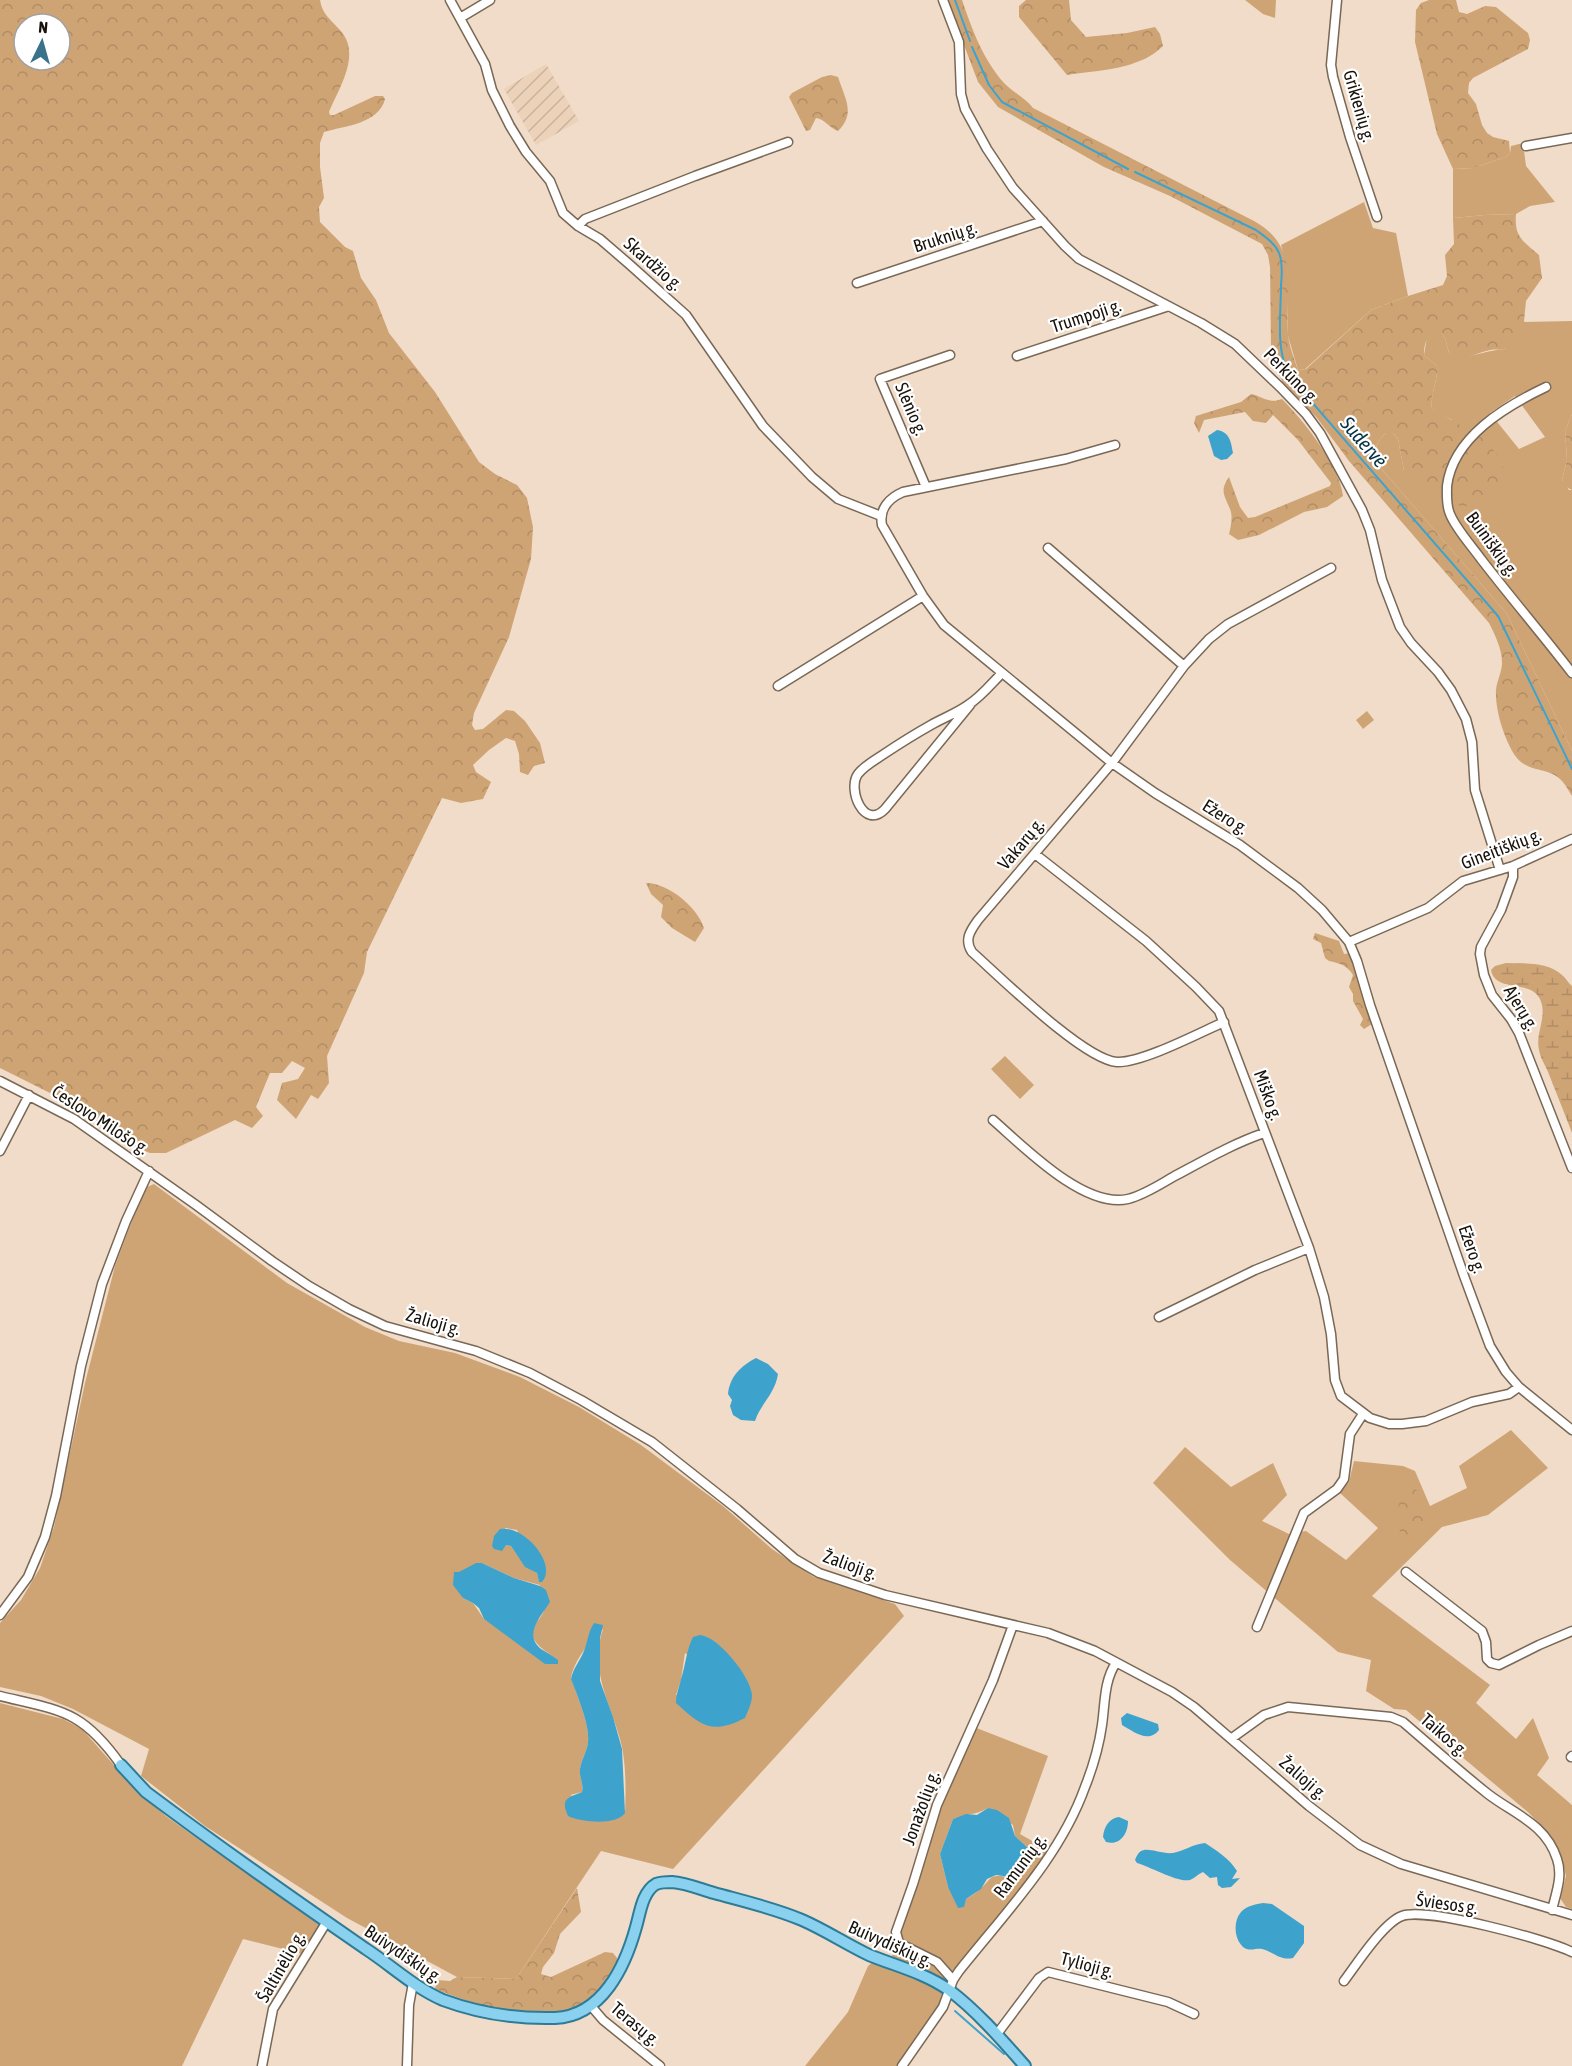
<svg xmlns="http://www.w3.org/2000/svg" width="1572" height="2066" font-family="'Asap Condensed',sans-serif">
  <style>
    .industrial { fill: url(#industrial-furrows) }
    .grass { fill: #cfa475; fill-rule: evenodd }
    .forest { fill: url(#forest-crowns); fill-rule: evenodd }
    .wetland { fill: url(#wetland-marsh) }
    .water { fill: #3ea3cc }
    .lines { fill: none; stroke-linecap: round; stroke-linejoin: round }
    .stream { stroke: #3ea3cc; stroke-width: 2 }
    .minor-casing { stroke: #796856; stroke-width: 11 }
    .major-casing { stroke: #2e7b97; stroke-width: 14 }
    .minor { stroke: #fff; stroke-width: 8 }
    .major { stroke: #89d1ee; stroke-width: 10 }
    .labels { text-anchor: middle; stroke-width: 4.5; stroke-linejoin: round; paint-order: stroke }
    .street-label { font-size: 18px; fill: #18120b; stroke: #fff }
    .water-label { font-size: 20px; font-style: italic; fill: #053344; stroke: #fff }
  </style>
  <defs>
    <pattern id="industrial-furrows" width="10" height="10" patternUnits="userSpaceOnUse" patternTransform="scale(1.5)"><rect width="10" height="10" fill="#ebd2b8"/><path d="M-1 1l2-2M0 10L10 0M9 11l2-2" fill="none" stroke="#c9b39d"/></pattern>
    <pattern id="forest-crowns" width="20" height="18" patternUnits="userSpaceOnUse" patternTransform="scale(1.5)"><rect width="20" height="18" fill="#cfa475"/><path d="M2 6a3 3 0 1 1 6 0M12 15a3 3 0 1 1 6 0" fill="none" stroke="#b18c64"/></pattern>
    <pattern id="wetland-marsh" width="20" height="14" patternUnits="userSpaceOnUse" patternTransform="scale(1.5)"><rect width="20" height="14" fill="#cfa475"/><path d="M1 5h8M5 5V1M11 12h8M15 12V8" fill="none" stroke="#b18c64"/></pattern>
  </defs>
  <rect width="100%" height="100%" fill="#f0dcc8"/>
  <path class="industrial" d="M546 64 579 121 536 145 504 89Z"/>
  <path class="grass" d="M1245 0H1276L1275 18 1263 14Z
    M1523 143 1526 166 1555 202 1530 206 1516 214 1485 215 1453 218V169L1473 168 1506 157 1510 153 1511 146Z
    M1364 202 1373 228 1396 233 1408 296 1371 310 1305 369 1298 370 1288 336 1287 267 1281 245Z
    M1572 321V414L1565 431 1567 460 1562 480 1569 490H1572V751L1507 614 1380 467C1373 452 1374 444 1386 433H1393L1398 439 1404 471 1452 420 1439 414 1432 409C1430 395 1438 381 1437 366L1424 355 1427 337 1434 333H1441L1445 338 1449 353C1468 361 1484 350 1505 349L1524 322ZM1515 396 1545 437 1519 449 1490 413Z
    M1367 711 1374 720 1363 729 1356 720Z
    M1005 1056 1034 1085 1020 1099 991 1069Z
    M154 1184 287 1283 365 1327 399 1341 455 1353 520 1377 579 1407 641 1445 723 1506 772 1549 814 1577 895 1604 904 1616 673 1869 601 1851 516 1979 457 1977 347 1918 205 1826 141 1776 149 1749 73 1709 41 1696 0 1687V1623L21 1600 40 1568 54 1527 85 1383 115 1266 142 1194 147 1187ZM505 1528 517 1530 542 1582 539 1581 537 1573 525 1566 511 1546 506 1545ZM482 1563 514 1578 540 1585 544 1611C541 1617 539 1619 535 1624 525 1638 543 1650 553 1656L484 1619 473 1603 463 1598 459 1573ZM603 1629C588 1672 613 1707 622 1747 626 1767 626 1792 625 1813L570 1795 582 1792C584 1784 579 1777 580 1769 581 1760 587 1752 588 1742 590 1725 577 1695 571 1678 574 1660 590 1641 603 1629ZM685 1653 750 1707 676 1695 681 1680Z
    M1511 1430 1548 1468 1488 1515 1442 1527 1372 1596 1490 1685 1476 1703 1516 1739 1533 1718 1549 1758 1537 1775 1572 1805V1909L1566 1907 1560 1898 1566 1876 1561 1856 1552 1837 1529 1813 1406 1710 1394 1709 1366 1691 1371 1660 1338 1652 1230 1560 1153 1483 1185 1447 1231 1487 1273 1463 1287 1495 1262 1521 1289 1534 1306 1531 1346 1560 1378 1528 1340 1493 1349 1482 1354 1461 1403 1466 1415 1471 1430 1506 1467 1488 1459 1466Z
    M0 1703 63 1719 82 1729 136 1790 167 1817 321 1926 303 1954 243 1939 182 2066H0Z
    M974 1727 1048 1756 1020 1834 1048 1850 1024 1885 945 1983 891 1959 942 1806ZM988 1808 1013 1825 1015 1836 1028 1848 1010 1877C987 1874 994 1877 979 1890 976 1893 971 1896 966 1899L948 1887 940 1854 953 1819C966 1814 976 1815 988 1808Z
    M873 1962 884 1964 941 1989 944 1992 943 2001 897 2066H805L848 2012 868 1966Z"/>
  <path class="forest" d="M0 0H320C322 14 331 20 340 30 362 54 339 88 329 112L330 115H334L375 96H383L385 99C379 124 344 126 324 132L320 143V167L324 198 319 207 320 222 345 247 353 251 361 278 376 300 389 333 435 392 479 462 495 474 517 485 527 498 533 527 531 559 509 637 474 713 472 725 475 730 483 729 506 710 514 711 525 721 540 743 545 763 534 766 528 775 520 772 519 754 515 741 506 738 489 750 473 765 476 772 491 782 483 799 461 803 442 798 367 952 364 973 327 1056 329 1083 318 1099 311 1095 296 1119 277 1100 282 1083 298 1079 305 1068 292 1061 282 1073H270L256 1107 263 1116 252 1128 235 1120 166 1153H150L120 1141 80 1108 0 1068ZM24 24H60V60H24Z
    M947 0H962C972 29 983 60 1005 84 1014 93 1026 98 1033 108L1254 221C1301 247 1285 289 1288 334 1289 346 1294 358 1298 370L1306 369 1371 310 1408 296 1443 285 1447 276 1445 255 1454 244 1453 218 1485 215 1516 214C1514 237 1523 241 1539 255L1542 278 1526 301 1524 321 1528 327C1525 337 1515 346 1504 349 1500 350 1494 349 1490 350 1475 353 1462 363 1449 353L1445 338 1441 333C1427 333 1424 343 1424 355L1437 366C1438 381 1430 395 1432 409L1483 438 1501 459 1504 472 1500 487 1494 497 1475 507 1431 503 1404 471 1398 439 1393 433H1386C1374 444 1373 452 1380 467L1507 614 1572 751V796C1569 792 1566 785 1562 781 1546 764 1524 777 1510 747 1502 731 1495 708 1496 690 1497 680 1502 672 1502 663 1502 649 1495 635 1489 623L1349 461 1317 418 1283 383 1274 364 1271 346 1270 267 1268 255 1262 244 1170 196 1104 167 998 107 978 82Z
    M1026 0H1069L1071 20 1086 37 1127 33 1155 27 1160 34 1163 46C1139 70 1098 70 1067 75L1019 17V6Z
    M1429 0H1456L1459 12 1467 14 1485 6 1496 7 1528 33 1530 40 1528 49 1473 78 1469 83 1468 93 1476 104 1482 125 1487 133 1493 137 1509 141 1510 153 1506 157 1473 168 1453 169 1437 134 1415 42 1416 10 1421 3Z
    M831 75 838 77C845 99 856 113 838 131 829 128 825 119 816 118L810 130 806 131 789 97 792 93 822 77Z
    M1251 394C1264 397 1269 404 1282 399 1303 420 1340 466 1343 496L1327 507 1304 512 1259 535 1238 540 1229 534C1231 526 1233 516 1230 509 1225 496 1219 491 1229 477L1240 507 1248 518 1255 517 1330 486 1331 483 1298 440 1273 415 1266 423 1253 421 1245 412 1204 420 1199 433 1194 423 1196 416 1241 402Z
    M1572 414V490L1564 486 1562 480 1567 460 1565 431Z
    M646 883C669 883 698 908 704 928L695 942 672 928 661 917 663 905 651 894Z
    M1315 933 1339 941 1344 954 1350 953 1355 971 1359 975 1372 1024 1364 1029 1360 1025 1363 1019 1353 1001V994L1349 987 1353 975C1347 965 1339 963 1329 961L1325 958 1321 943 1313 939Z
    M1408 1489H1414L1420 1491C1421 1496 1424 1501 1426 1505 1429 1520 1419 1545 1401 1535 1396 1522 1395 1499 1408 1489Z
    M577 1888 581 1912 560 1934 554 1953 543 1967 541 1974 551 1977 605 1952 613 1953 617 1958V1963C611 1973 604 1989 595 1997 554 2032 478 2006 435 1989L437 1980 450 1981 457 1977 516 1979Z"/>
  <path class="wetland" d="M1506 963C1525 964 1547 961 1562 975 1566 978 1568 983 1572 986V1133C1564 1112 1556 1092 1548 1072 1545 1065 1540 1057 1539 1050 1535 1032 1548 1017 1540 999 1530 979 1495 993 1491 970L1495 966Z"/>
  <path class="water" d="M1217 430C1230 432 1231 442 1233 453L1227 459 1221 460 1214 456 1208 436Z
    M756 1358 768 1364 778 1374C775 1394 761 1403 755 1421L741 1420 733 1415 730 1406 732 1400 728 1394C730 1376 741 1366 756 1358Z
    M500 1529C524 1525 558 1564 542 1582H539L537 1573 525 1567 511 1546 506 1545 502 1551 494 1549 492 1546 494 1536Z
    M476 1563H482L514 1578 540 1586 546 1590 550 1602C541 1616 523 1635 541 1649 547 1653 553 1656 558 1660V1664H545L484 1619 479 1608 473 1603 463 1598 453 1585 454 1572H459Z
    M594 1623 603 1625 600 1638V1681L613 1717 622 1749 625 1813C616 1826 581 1822 568 1816 560 1798 568 1798 582 1792 584 1784 579 1778 580 1769 581 1760 587 1752 588 1742 590 1725 577 1695 571 1679 573 1668 580 1661 584 1651 588 1641 588 1632 594 1623Z
    M700 1635C718 1636 751 1677 752 1695 752 1703 748 1711 745 1718 712 1735 701 1726 676 1703 676 1694 679 1688 681 1679 686 1664 686 1651 693 1637Z
    M1127 1713 1158 1724 1159 1730C1148 1744 1133 1731 1122 1725L1121 1718Z
    M988 1808 997 1810 1009 1818 1015 1836 1028 1848 1031 1865 1018 1874 1010 1877 996 1875 987 1879 981 1889 966 1899 964 1907 958 1908 948 1887 940 1854 953 1819 966 1814 977 1815Z
    M1119 1817 1128 1821C1128 1834 1120 1846 1106 1842L1103 1837C1104 1827 1109 1818 1119 1817Z
    M1205 1843C1216 1850 1230 1859 1237 1871L1232 1879 1240 1878 1231 1887 1222 1888 1218 1885 1217 1877 1210 1878 1203 1872C1198 1874 1195 1878 1190 1880 1178 1883 1151 1867 1137 1863L1135 1860C1137 1855 1139 1851 1144 1850 1153 1849 1162 1854 1173 1853 1184 1851 1193 1844 1205 1843Z
    M1263 1903 1272 1904 1304 1926V1943L1293 1958C1280 1961 1274 1952 1262 1949 1256 1948 1249 1952 1243 1947 1234 1939 1233 1921 1241 1912 1246 1906 1256 1904 1263 1903Z"/>
  <g class="lines">
    <path class="stream" d="M955 0 970 41
      M972 47 989 85 1002 102 1128 169
      M1135 172 1256 230C1264 236 1275 243 1279 253 1283 263 1282 275 1281 285 1281 316 1275 349 1290 377L1498 616 1572 769
      M955 2011 1004 2054"/>
    <defs>
      <path id="minor" d="M450 0 485 64 492 90 510 126 526 152 550 181 563 213 578 226 600 239 629 264 686 315 763 426 812 477 838 499 881 516
        M943 0 959 42 961 94 965 109 987 149 1013 188 1065 246 1079 259 1201 323 1235 344 1280 387 1306 414 1320 433 1362 510 1370 530 1382 580 1400 627 1411 643 1438 672 1451 690 1466 719 1472 742 1475 790 1500 870
        M1337 0 1331 65 1333 77 1350 137 1377 217
        M460 18 490 0
        M1526 146 1572 138
        M578 226 585 219 695 176 788 142
        M857 283 1043 221
        M1017 356 1166 307
        M1546 387C1506 406 1453 437 1447 486 1447 495 1446 505 1450 514 1456 529 1471 545 1481 559 1511 598 1542 634 1572 673
        M1115 445 1066 459 903 492C889 498 879 509 882 525L923 596 944 625 1112 763 1155 793 1240 845 1298 888 1322 910 1349 942 1357 961 1370 1005 1464 1276 1490 1346 1506 1372 1519 1387 1572 1430
        M926 487 880 379 950 355
        M1048 548 1184 666
        M778 686 923 596
        M970 705 885 809C864 831 847 789 858 774 864 766 875 760 884 754 899 744 915 734 931 725 943 718 957 713 968 705 981 697 992 683 1002 673
        M1035 854 1146 941 1196 987 1219 1011 1309 1248 1324 1297 1331 1334 1335 1380 1341 1396 1370 1418 1389 1424H1402L1426 1421 1472 1402 1509 1394 1519 1387
        M1513 866V877L1501 910 1481 947 1480 954 1484 975 1492 995 1511 1019 1519 1033 1572 1168
        M1349 942 1428 908 1463 881 1513 866 1572 839
        M1224 1022C1199 1033 1142 1063 1117 1062 1084 1060 999 976 972 952 964 940 970 931 978 920L1112 763 1184 666 1209 639 1228 624 1331 568
        M0 1081 74 1119 196 1205 272 1261 309 1286 349 1309 385 1326 476 1351 530 1373 581 1400 652 1442 737 1509 795 1559 819 1573 885 1595 1048 1633 1095 1651 1172 1692 1194 1707 1309 1806 1360 1845 1401 1864 1572 1915
        M993 1120C1023 1146 1084 1209 1128 1199 1144 1195 1159 1185 1173 1177 1203 1161 1232 1144 1264 1133
        M0 1151 29 1095
        M1159 1317 1255 1270 1309 1248
        M1406 1572 1482 1631 1486 1642 1487 1659 1491 1663 1499 1665 1539 1645 1572 1631
        M0 1615 28 1577 45 1537 56 1496 81 1366 102 1284 126 1221 149 1171
        M1257 1627 1304 1513 1337 1489 1344 1479 1350 1434 1363 1414
        M0 1696C62 1711 82 1710 121 1765
        M1232 1738 1264 1715 1288 1707 1391 1717 1403 1722C1431 1746 1459 1771 1488 1794 1514 1814 1546 1824 1557 1859 1563 1876 1556 1893 1552 1910
        M1571 1757 1572 1756
        M953 1980 937 1962 899 1943 896 1932 913 1884 937 1805 993 1680 1013 1625
        M1344 1981C1356 1965 1383 1923 1402 1916 1426 1907 1546 1939 1572 1952
        M591 2006 603 2020 660 2066
        M997 2034 1039 1978 1048 1972 1168 2002 1194 2014
        M262 2066 273 2009 326 1923
        M407 2066 409 2005 413 1983
        M902 2066 943 2007 953 1980 959 1971C1005 1913 1060 1857 1085 1787 1093 1767 1099 1746 1102 1725 1105 1704 1104 1680 1116 1663"/>
      <path id="major" d="M121 1765 146 1792C218 1846 292 1898 366 1949 392 1966 415 1988 443 2000 478 2013 518 2019 555 2018 602 2016 625 1967 636 1927 640 1914 642 1892 656 1884 661 1882 667 1882 672 1882 686 1883 700 1889 714 1893 743 1901 774 1908 802 1920 825 1930 846 1944 869 1955 896 1966 925 1973 949 1990 977 2011 1002 2040 1025 2066"/>
    </defs>
    <use href="#minor" class="minor-casing"/>
    <use href="#major" class="major-casing"/>
    <use href="#minor" class="minor"/>
    <use href="#major" class="major"/>
  </g>
  <g class="labels">
    <g class="street-label">
      <text transform="translate(1359 106) rotate(74)" y="6">Grikienių g.</text>
      <text transform="translate(945 237) rotate(-18)" y="6">Bruknių g.</text>
      <text transform="translate(653 264) rotate(41)" y="6">Skardžio g.</text>
      <text transform="translate(1086 316) rotate(-18)" y="6">Trumpoji g.</text>
      <text transform="translate(1291 376) rotate(46)" y="6">Perkūno g.</text>
      <text transform="translate(911 409) rotate(67)" y="6">Slėnio g.</text>
      <text transform="translate(1492 544) rotate(54)" y="6">Buiniškių g.</text>
      <text transform="translate(1225 817) rotate(32)" y="6">Ežero g.</text>
      <text transform="translate(1021 844) rotate(-50)" y="6">Vakarų g.</text>
      <text transform="translate(1501 849) rotate(-21)" y="6">Gineitiškių g.</text>
      <text transform="translate(1521 1008) rotate(59)" y="6">Ajerų g.</text>
      <text transform="translate(1268 1095) rotate(70)" y="6">Miško g.</text>
      <text transform="translate(100 1120) rotate(33)" y="6">Česlovo Milošo g.</text>
      <text transform="translate(1472 1249) rotate(71)" y="6">Ežero g.</text>
      <text transform="translate(433 1322) rotate(16)" y="6">Žalioji g.</text>
      <text transform="translate(850 1565) rotate(20)" y="6">Žalioji g.</text>
      <text transform="translate(1444 1735) rotate(41)" y="6">Taikos g.</text>
      <text transform="translate(1303 1778) rotate(41)" y="6">Žalioji g.</text>
      <text transform="translate(921 1808) rotate(-70)" y="6">Jonažolių g.</text>
      <text transform="translate(1020 1866) rotate(-53)" y="6">Ramunių g.</text>
      <text transform="translate(1447 1904) rotate(8)" y="6">Šviesos g.</text>
      <text transform="translate(890 1944) rotate(24)" y="6">Buivydiškių g.</text>
      <text transform="translate(403 1954) rotate(34)" y="6">Buivydiškių g.</text>
      <text transform="translate(1087 1965) rotate(15)" y="6">Tylioji g.</text>
      <text transform="translate(281 1967) rotate(-60)" y="6">Šaltinėlio g.</text>
      <text transform="translate(635 2024) rotate(40)" y="6">Terasų g.</text>
    </g>
    <g class="water-label">
      <text transform="translate(1364 442) rotate(49)" y="7">Sudervė</text>
    </g>
  </g>
  <g transform="translate(42 42) rotate(5)"><circle r="28" fill="#ffffff" stroke="#a3a09d" stroke-width="1.5"/>
  <path d="M0-4.5L10 22L0 15L-10 22Z" fill="#38728b"/>
  <text y="-9" font-size="16" font-weight="bold" text-anchor="middle" fill="#18120b">N</text>
  </g>
</svg>
